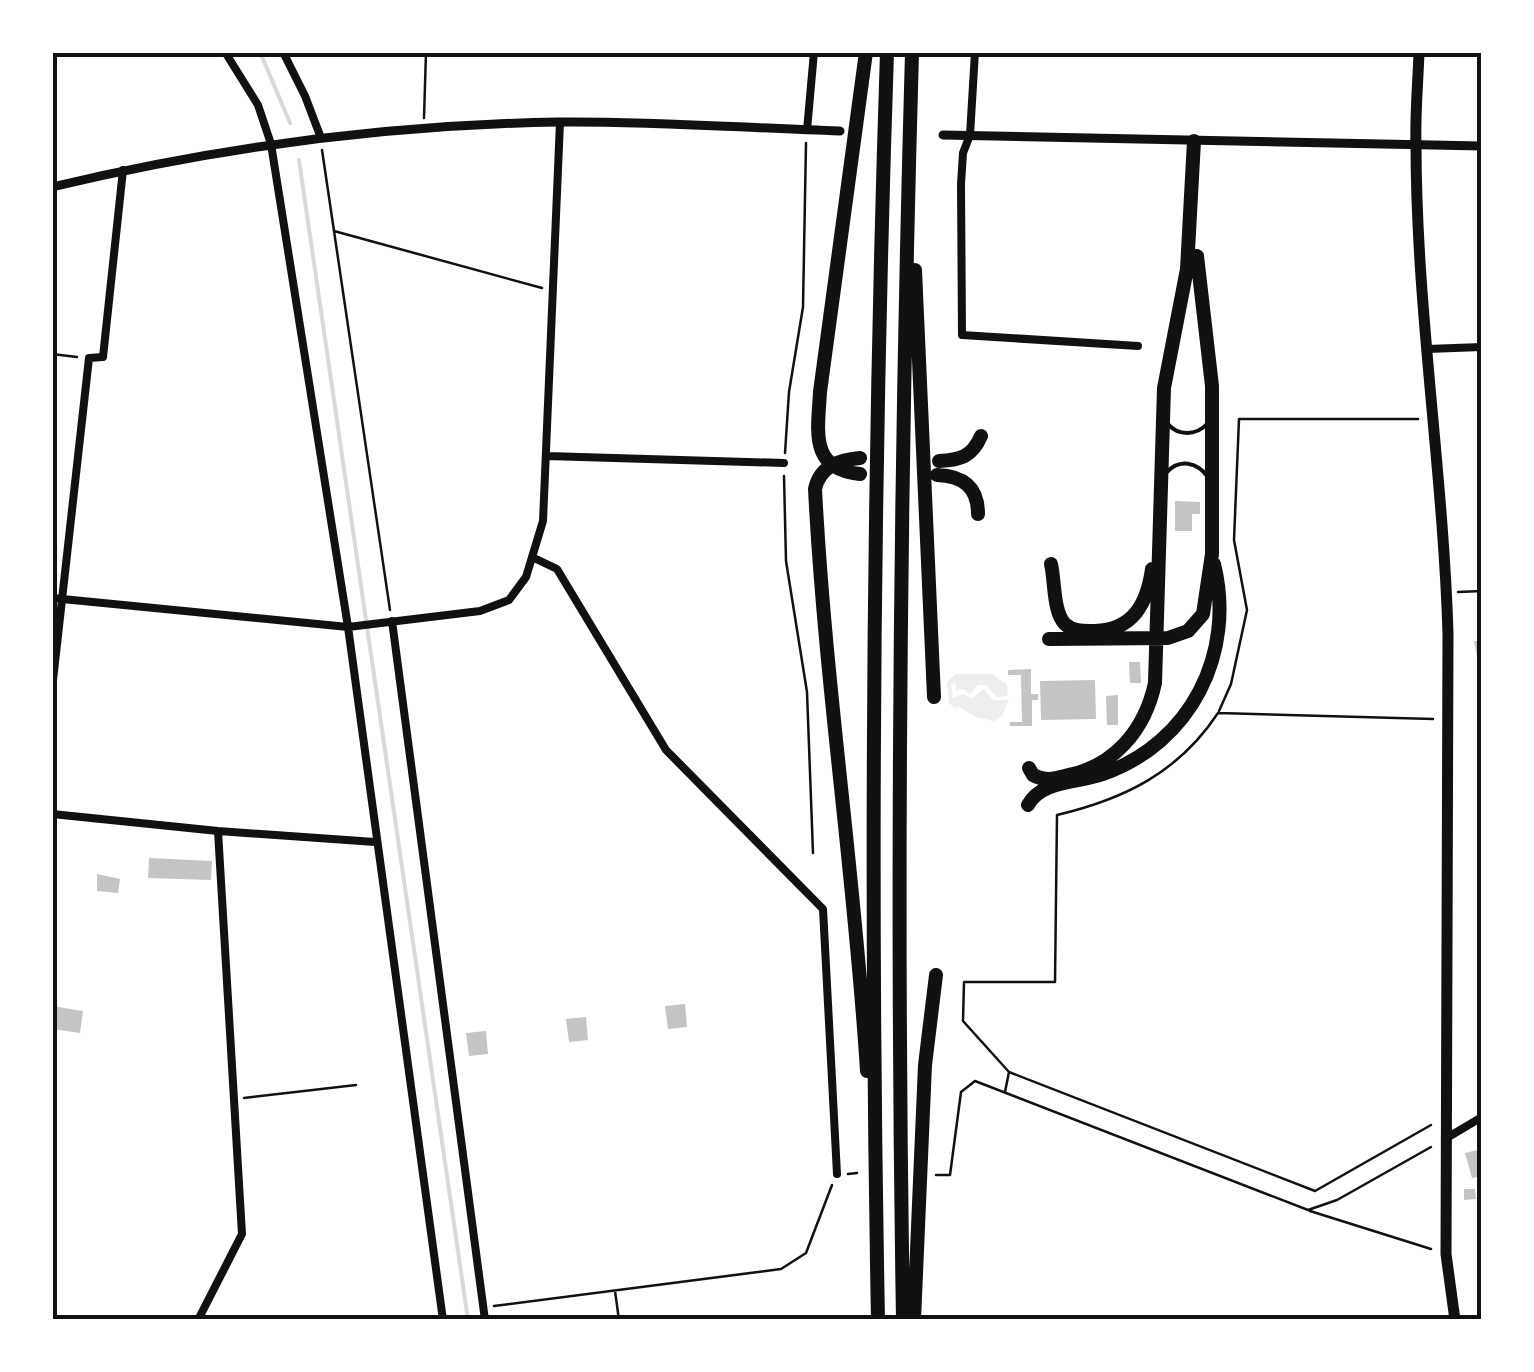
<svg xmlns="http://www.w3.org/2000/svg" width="1534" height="1372" font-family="Ubuntu,sans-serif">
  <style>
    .green { fill: #eee }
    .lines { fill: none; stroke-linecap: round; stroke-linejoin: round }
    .stream { stroke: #d9d9d9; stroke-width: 4 }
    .building { fill: #c4c4c4 }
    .path { stroke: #111; stroke-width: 2.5 }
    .service { stroke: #111; stroke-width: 4 }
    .minor { stroke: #111; stroke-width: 8 }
    .tertiary { stroke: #111; stroke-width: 9 }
    .primary { stroke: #111; stroke-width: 11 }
    .motorway { stroke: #111; stroke-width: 14 }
    .neatline { fill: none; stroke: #111; stroke-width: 4 }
  </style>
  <rect width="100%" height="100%" fill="#fff"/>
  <path class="green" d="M956 674H992L1007 685 1008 696 997 697 986 685H978L970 694 963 689 956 690V683L951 684 953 698 962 694 972 698 984 689 993 700H1009L1002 716 994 721 976 717 958 706 955 708 949 703 947 682Z"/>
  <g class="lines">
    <path class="stream" d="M260 52 290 123
      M299 160 468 1320"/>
  </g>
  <path class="building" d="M1175 501 1200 502V514H1192V531H1175Z
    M1474 641H1482V672H1480Z
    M1129 662H1140L1141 683H1130Z
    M1031 669V694H1038V700H1032V726H1010V722H1022L1021 675H1008V670Z
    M1095 680 1096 719 1041 720 1040 681Z
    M1118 695V725H1107L1106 696Z
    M149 858 212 861 211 880 148 878Z
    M97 874 120 879 118 893 97 891Z
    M685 1004 687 1027 668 1029 665 1006Z
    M52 1006 83 1011 80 1033 52 1029Z
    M586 1017 588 1040 569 1042 566 1019Z
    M486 1031 488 1054 469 1056 466 1033Z
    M1482 1149V1176L1472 1178 1465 1153Z
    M1464 1189H1475L1476 1199 1464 1200Z"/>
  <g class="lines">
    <path class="path" d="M424 118 426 52
      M322 150 334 231 542 288
      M334 231 390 610
      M52 354 77 357
      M785 453 789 392 803 307 806 143
      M784 476 786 561 807 692 813 853
      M1458 592 1482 591
      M1219 711 1231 684 1247 610 1234 540 1239 419H1418
      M1009 1072 963 1021 964 982H1055L1057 815C1125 799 1179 772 1218 713L1433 719
      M1005 1092 1009 1072 1315 1191 1431 1125
      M244 1098 356 1085
      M848 1174 857 1173
      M936 1175H950L961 1092 975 1081 1308 1210 1337 1200 1431 1147
      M1310 1211 1431 1249
      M615 1291 619 1320
      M494 1306 781 1269 806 1253 832 1185"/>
    <path class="service" d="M1168 424C1178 436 1196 436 1207 424
      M1166 473C1179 458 1197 462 1208 477"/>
    <path class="minor" d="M225 52 258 105 271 144 348 627 443 1320
      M283 52 305 96 321 138
      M975 52 970 135 963 153 961 184 962 335 1138 346
      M807 130 814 52
      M1427 349 1482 347
      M547 456 784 463
      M532 557 557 569 666 750 823 909 837 1174
      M52 598 348 627 480 611 509 600 526 577 543 521 560 122
      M392 621 485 1320
      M52 689 89 358 103 357 123 170
      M52 814 218 831 375 842
      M1445 1139 1482 1117
      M198 1320 242 1234 218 831"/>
    <path class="tertiary" d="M943 135 1482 146
      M52 187C218 147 387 125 558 122 651 121 746 128 840 131"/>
    <path class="primary" d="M1419 52C1418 83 1415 114 1416 144 1416 307 1443 470 1448 633L1446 1254 1455 1320"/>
    <path class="motorway" d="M915 270 934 697
      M860 458C839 460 820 466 815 489 825 684 855 877 867 1071
      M939 461C960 460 972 457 981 436
      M860 474C809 469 818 431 820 392L866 52
      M937 475C963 476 978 487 978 514
      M1051 564C1055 581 1053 612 1065 624 1073 632 1085 631 1095 631 1133 630 1147 604 1152 569
      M1049 639 1168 638 1188 631 1203 614 1212 554V386L1197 256
      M1029 768 1033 775C1044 781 1053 779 1065 776 1114 767 1145 730 1155 683L1164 388 1187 269 1194 141
      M1028 805C1041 780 1079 783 1103 774 1191 743 1236 653 1214 564
      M878 1320C870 897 873 474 887 52
      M903 1320C896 897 900 475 912 52
      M914 1320 925 1065 936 975"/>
  </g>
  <rect width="1534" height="1372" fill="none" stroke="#ffffff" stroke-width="110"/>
  <rect x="55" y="55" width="1424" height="1262" class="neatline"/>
</svg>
